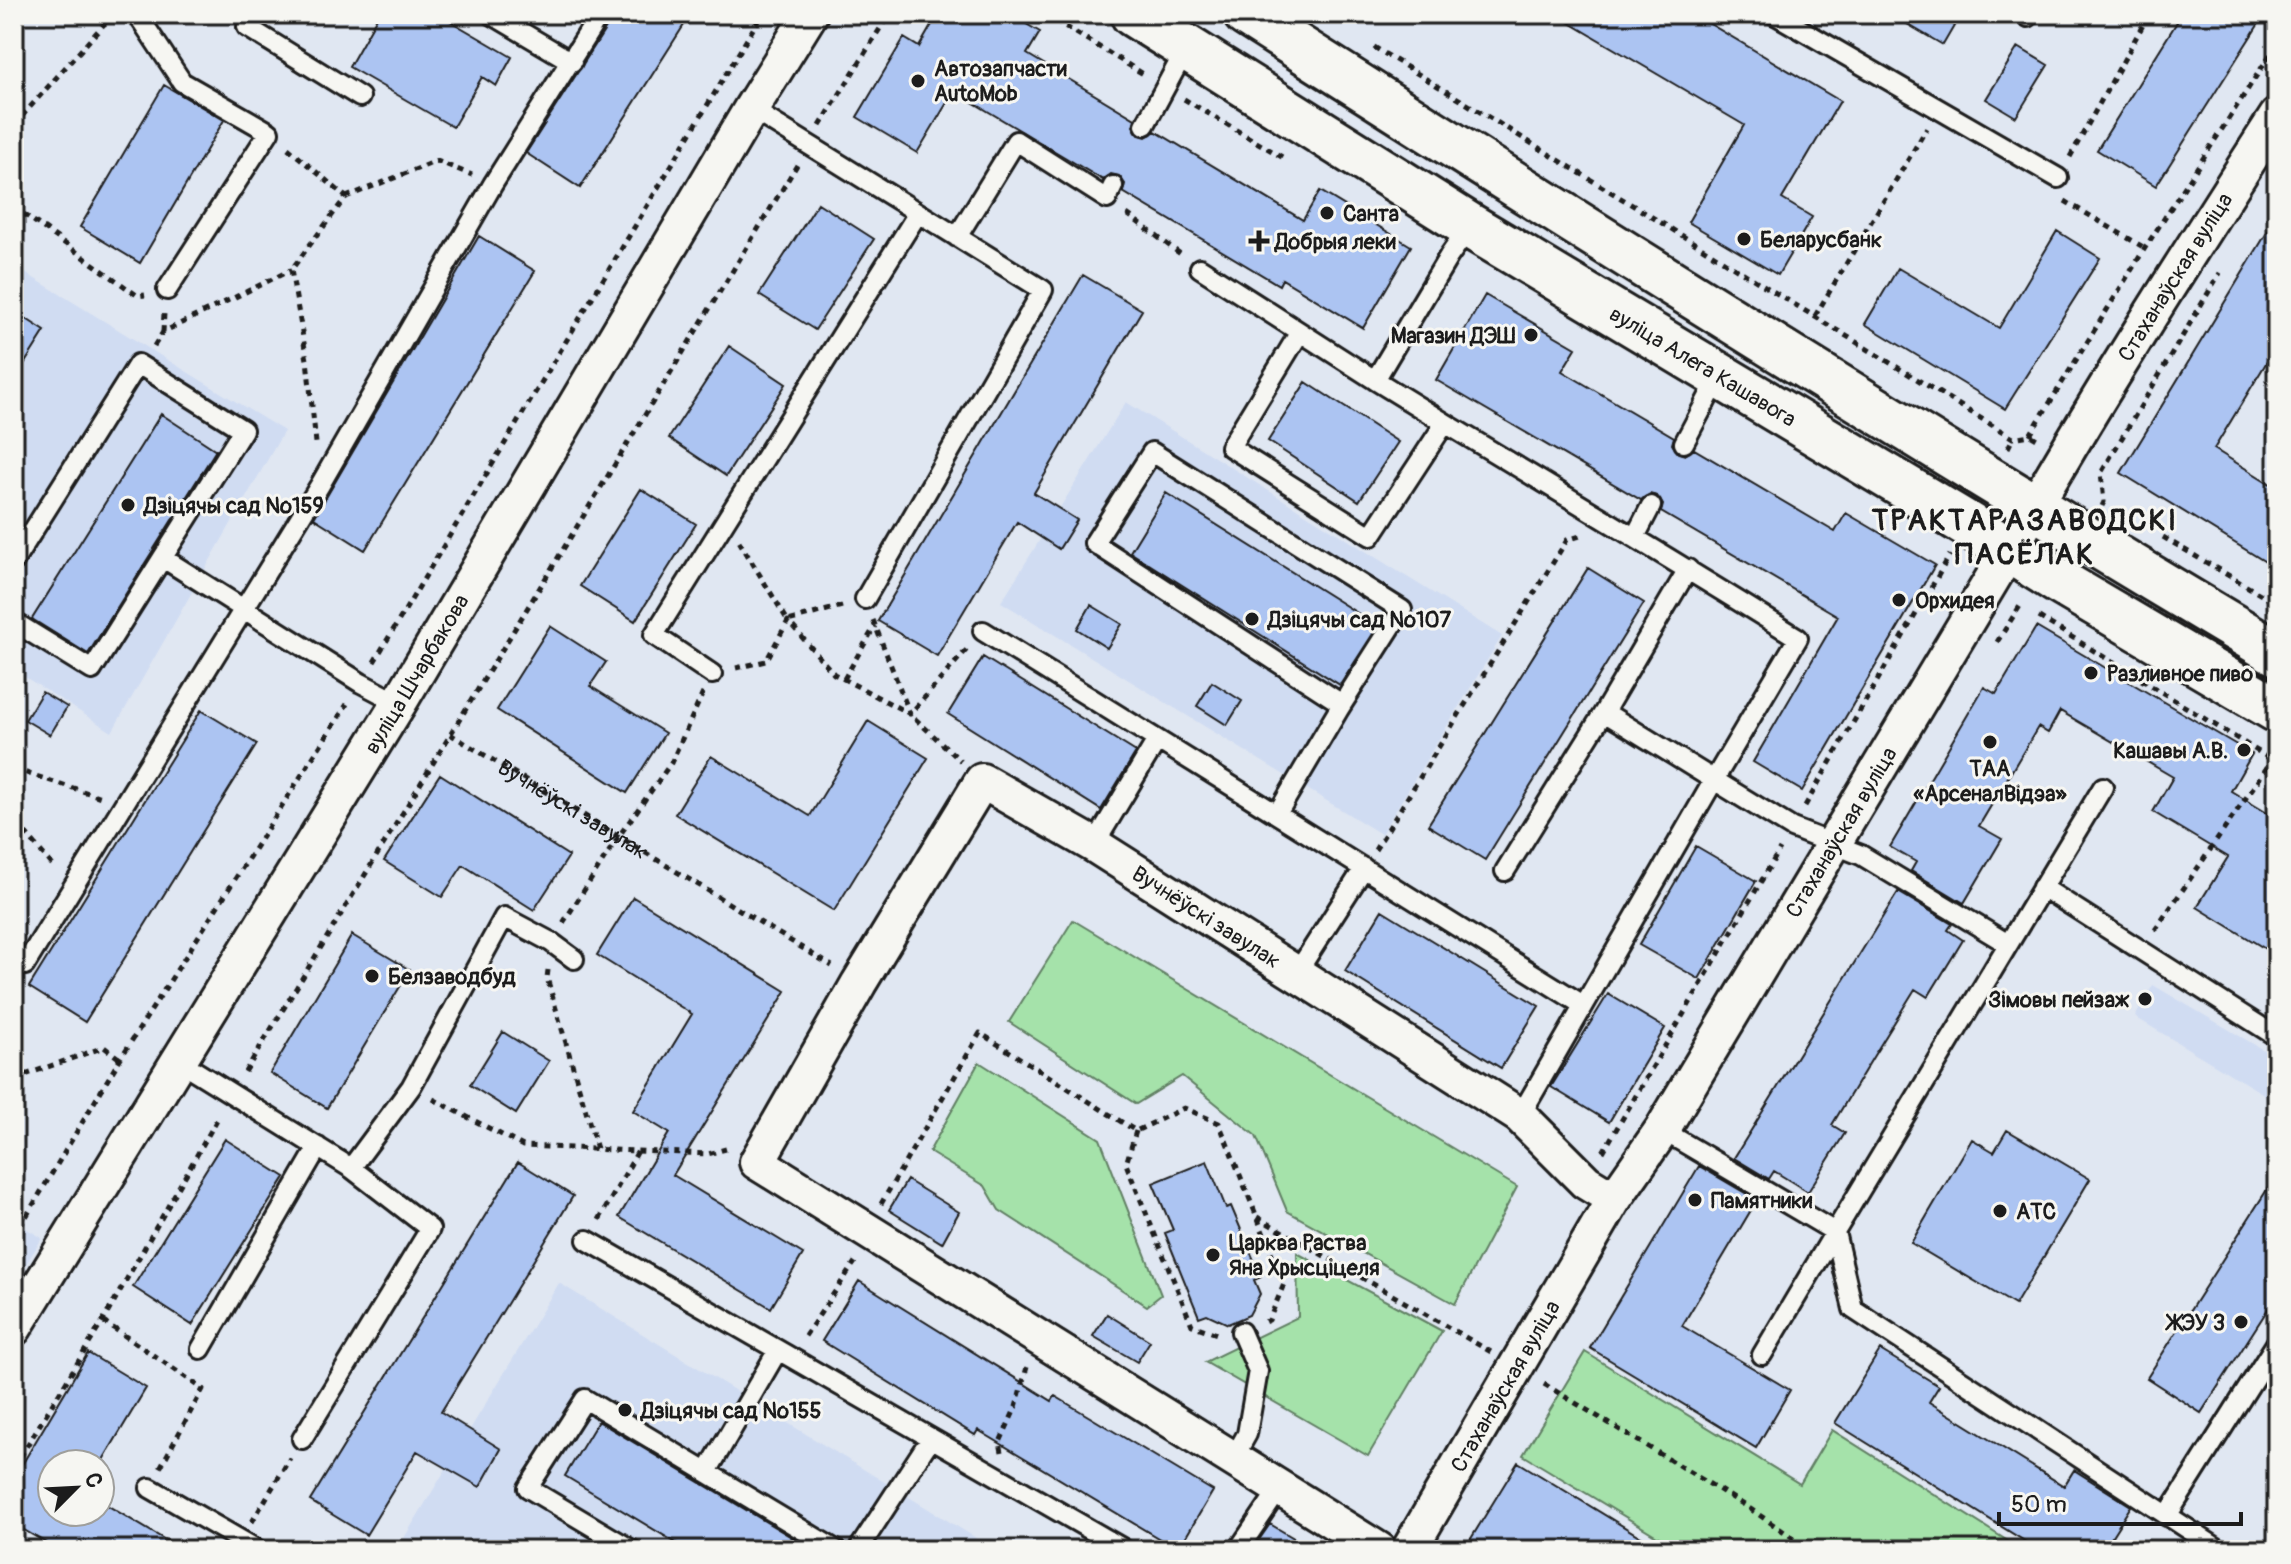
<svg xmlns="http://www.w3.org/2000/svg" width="2291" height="1564" font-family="Pangolin,sans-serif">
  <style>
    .built { fill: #d0dcf2 }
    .green { fill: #a5e2aa; stroke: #607f63; stroke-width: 2 }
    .building { fill: #acc4f2; stroke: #1c1c1c; stroke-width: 2 }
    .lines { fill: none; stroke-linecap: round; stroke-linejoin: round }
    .lane-casing { stroke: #1c1c1c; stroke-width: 24 }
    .street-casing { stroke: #1c1c1c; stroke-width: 40 }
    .secondary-casing { stroke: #1c1c1c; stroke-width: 50 }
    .path { stroke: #1c1c1c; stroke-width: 5; stroke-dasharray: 6 6; stroke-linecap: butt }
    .lane { stroke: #f6f6f2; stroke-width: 18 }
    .street { stroke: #f6f6f2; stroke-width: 34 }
    .secondary { stroke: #f6f6f2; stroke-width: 44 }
    .poi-dot { fill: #1c1c1c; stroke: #f6f6f2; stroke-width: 3 }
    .labels { text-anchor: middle; stroke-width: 6; stroke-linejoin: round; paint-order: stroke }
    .poi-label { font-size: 22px; font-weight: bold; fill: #1c1c1c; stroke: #f6f6f2; text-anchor: start }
    .street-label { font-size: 22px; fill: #1c1c1c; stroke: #f6f6f2 }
    .district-label { font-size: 30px; font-weight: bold; letter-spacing: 2px; fill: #1c1c1c; stroke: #f6f6f2 }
  </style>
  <rect width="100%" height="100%" fill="#e0e7f2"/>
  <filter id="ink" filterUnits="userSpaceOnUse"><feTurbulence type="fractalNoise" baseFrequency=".0125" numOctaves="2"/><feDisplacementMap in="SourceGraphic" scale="16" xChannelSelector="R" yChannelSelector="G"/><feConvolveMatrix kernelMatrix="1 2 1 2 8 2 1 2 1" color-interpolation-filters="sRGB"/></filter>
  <g filter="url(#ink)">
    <path class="built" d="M14 266 284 431 112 732 14 670Z
      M1126 402 1502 636 1381 834 1001 602Z
      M2153 985 2277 1058V1102L2135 1017Z
      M14 1221 42 1238 14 1284Z
      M559 1283 976 1538 968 1550H412L401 1543Z"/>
    <path class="green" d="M1073 920 1517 1187 1455 1304 1287 1211 1256 1136 1182 1076 1136 1104 1009 1022Z
      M979 1062 1100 1139 1161 1295 1147 1306 999 1210 985 1186 929 1152Z
      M1297 1253 1442 1331 1368 1456 1205 1362 1298 1317Z
      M1585 1352 1800 1484 1832 1430 2022 1550H1680L1523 1455Z"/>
    <path class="building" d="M379 14H438L512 57 496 86 482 77 453 127 349 67Z
      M615 14H691L580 188 526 153Z
      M938 14H1009L1040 32 1027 54 1135 119 1133 126 1139 135 1146 137 1155 131 1303 220 1320 191 1411 246 1363 328 1282 279 1279 285 1123 192 1125 184 1119 176 1111 174 1103 180 954 91 917 153 857 117 904 38 919 47Z
      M1555 14H1693L1840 101 1782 199 1812 217 1778 275 1688 222 1744 125Z
      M1890 14H1961L1943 45Z
      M2182 14H2265L2156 186 2097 150Z
      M2018 47 2048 65 2016 117 1986 99Z
      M164 85 224 120 140 263 80 227Z
      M818 203 874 239 815 330 759 295Z
      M2277 216V345L2214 449 2277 488V569L2121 473Z
      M2057 231 2100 258 2005 409 1865 324 1898 268 1999 328Z
      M479 236 535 271 365 550 314 518Z
      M1083 275 1142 310 1034 493 1077 520 1059 549 1017 522 937 656 878 621Z
      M1485 295 1576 348 1562 371 1674 437 1672 444 1678 453 1685 455 1694 449 1835 532 1846 513 1935 565 1802 791 1753 762 1838 616 1661 512 1663 505 1657 496 1650 494 1641 500 1436 380Z
      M14 311 45 331 14 380Z
      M729 346 786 384 726 476 669 438Z
      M1306 382 1398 442 1359 501 1268 441Z
      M161 414 216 450 88 654 32 619Z
      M641 489 696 524 635 621 580 586Z
      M1166 493 1378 626 1340 685 1130 552Z
      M1588 568 1644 603 1485 860 1428 825Z
      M1091 605 1122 624 1107 648 1077 629Z
      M550 626 606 662 590 686 665 733 627 793 497 710Z
      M2036 627 2252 754 2231 791 2277 819V956L2197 907 2228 857 2153 812 2173 777 2060 711 2048 733 2038 727 1979 826 2002 839 1964 903 1911 871 1916 862 1890 847 1984 687 1996 694Z
      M983 657 1136 752 1101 810 948 714Z
      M1212 682 1242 701 1227 725 1197 706Z
      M42 692 67 707 50 735 25 720Z
      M201 710 257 744 85 1022 29 987Z
      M868 721 928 758 834 911 675 814 711 756 810 816Z
      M440 774 569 856 534 910 463 865 442 897 384 861Z
      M1696 846 1756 881 1699 979 1639 945Z
      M1898 892 1952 924 1948 930 1963 940 1928 997 1915 989 1873 1057 1832 1125 1845 1133 1808 1192 1774 1171 1769 1179 1734 1158Z
      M633 897 786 991 673 1175 803 1254 771 1308 619 1217 669 1133 633 1111 692 1014 597 955Z
      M1382 910 1539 1006 1501 1068 1345 971Z
      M352 935 410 970 327 1108 270 1073Z
      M1608 994 1665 1028 1609 1122 1551 1087Z
      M503 1032 549 1061 516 1114 470 1085Z
      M2007 1130 2090 1179 2015 1305 1911 1243 1972 1139 1994 1152Z
      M225 1139 285 1177 192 1325 133 1287Z
      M1207 1161 1226 1208 1231 1206 1261 1277 1254 1280 1260 1294 1249 1315 1228 1324 1207 1314 1199 1317 1165 1233 1173 1230 1153 1183Z
      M518 1162 573 1196 441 1412 501 1449 480 1487 417 1451 366 1535 310 1501Z
      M1699 1166 1757 1200 1682 1326 1790 1390 1756 1448 1590 1348Z
      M2277 1174V1295L2201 1413 2147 1378Z
      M907 1180 959 1212 942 1243 889 1210Z
      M859 1281 1052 1401 1055 1396 1213 1491 1178 1550 978 1430 975 1435 822 1341Z
      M1107 1314 1150 1341 1137 1362 1093 1336Z
      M1880 1350 1939 1386 1929 1402 2064 1486 2074 1470 2131 1506 2103 1550H2039L1835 1423Z
      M88 1353 146 1388 100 1465 52 1464V1512H100V1501L182 1550H58L14 1524V1478Z
      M598 1421 813 1550H688L565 1476Z
      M1518 1462 1662 1550H1464Z
      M1270 1524 1314 1550H1252Z"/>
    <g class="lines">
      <defs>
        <path id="lane" d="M137 14 182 82 269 132 167 290
          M255 14 247 27 360 97
          M491 14 572 62
          M1774 14 2058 178
          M2028 17 2029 14
          M751 109 1043 290 865 599
          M1145 125 1187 47
          M957 237 1016 141 1107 199 1113 186
          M1200 268 1300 332
          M1375 380 1300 332 1230 447 1371 536 1445 423 1375 380 1449 256 1470 226
          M1445 423C1563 494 1681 565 1798 638L1714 780 1604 712 1688 569
          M1684 443 1720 375
          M1635 537 1651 506
          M163 558 361 683 399 703
          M14 561 138 364 243 430 92 670 14 622
          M983 631 1583 1005
          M712 674 654 635 918 213
          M2103 787 1835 1232 1853 1309 2220 1550
          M1277 814 1342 704 1094 543 1152 452 1402 610 1339 709
          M1094 845 1157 740
          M1505 871 1604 712
          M2042 887 2277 1037
          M14 958 25 965 320 485 493 184 600 14
          M1296 974 1364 868
          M179 1061 351 1168 430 1229 302 1439
          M1520 1116 1714 780 1792 828 1861 855 2008 944
          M1662 1130 1835 1232 1762 1355
          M351 1168 411 1087 504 917 551 942 574 959
          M587 1240 1122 1548 1120 1550
          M201 1349 318 1147
          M1233 1459 1247 1434 1258 1371 1241 1332
          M707 1472 778 1350
          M150 1488 258 1550
          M2167 1516 2277 1342
          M632 1550 528 1488 585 1399 836 1550
          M858 1550 931 1438
          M1238 1550 1280 1488"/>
        <g id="street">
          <path id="s2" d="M14 1328 399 703 751 109 810 14"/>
          <path id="s3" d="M1379 1550 757 1162 859 983 982 781 1094 845 1520 1116 1586 1182 1614 1199"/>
          <path id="s4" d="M1409 1550 1614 1199 1662 1130 2009 551C2093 403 2185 259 2277 116"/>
        </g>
        <g id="secondary">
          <path id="s5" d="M1133 14 1470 226 1967 524 2058 581 2277 710"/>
          <path d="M1246 14C1587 231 1929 446 2277 653"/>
        </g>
      </defs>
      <use href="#lane" class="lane-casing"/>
      <use href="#street" class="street-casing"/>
      <use href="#secondary" class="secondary-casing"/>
      <g class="path">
        <path d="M1045 14 1145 75"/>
        <path d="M1374 47 2013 438 2030 435 2037 439"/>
        <path d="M1184 99 1282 157"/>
        <path d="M14 125 113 14"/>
        <path d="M820 126 889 14"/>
        <path d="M288 148 346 197 291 270 307 360 316 443"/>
        <path d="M2070 157 2149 14"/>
        <path d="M346 197 437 161 472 175"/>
        <path d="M2065 201 2145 248"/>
        <path d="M14 207 138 296 145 295"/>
        <path d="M1127 214 1183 256"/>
        <path d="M1815 316 1927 128"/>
        <path d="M163 332 164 313"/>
        <path d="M154 346 163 332 291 270"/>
        <path d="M2030 435 2145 248 2277 44"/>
        <path d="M2008 448 2013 438"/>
        <path d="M2102 506 2104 502 2101 473 2220 273"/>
        <path d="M2163 537 2277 604"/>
        <path d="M739 541 788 621 842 606"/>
        <path d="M2039 617 2277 763"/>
        <path d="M873 620 910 714 961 761"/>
        <path d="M1997 642 2020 606"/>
        <path d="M374 662 762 14"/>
        <path d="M736 668 766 661 788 621 834 674 910 714 969 647"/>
        <path d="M844 679 875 626"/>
        <path id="s1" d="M450 734 832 966"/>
        <path d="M14 769 101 797"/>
        <path d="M1805 806 1950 555"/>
        <path d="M14 811 27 835 55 868"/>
        <path d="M1375 850 1567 540 1583 535"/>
        <path d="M563 923 619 836 671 763 703 693"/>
        <path d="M2155 930 2272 760"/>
        <path d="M548 970 547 978 597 1149"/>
        <path d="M14 1028 22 986"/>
        <path d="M245 1072 797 165"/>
        <path d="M14 1079 104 1047 120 1059"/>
        <path d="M433 1099 523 1146 708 1154 726 1149"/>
        <path d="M1136 1131 1126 1164 1192 1325 1220 1335"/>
        <path d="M1603 1152 1780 849"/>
        <path d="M881 1204 980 1033 1136 1131 1184 1108 1219 1123 1284 1284 1269 1320 1262 1323"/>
        <path d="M14 1210 25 1218"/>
        <path d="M1257 1217 1491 1352"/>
        <path d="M599 1220 638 1151"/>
        <path d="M14 1237 120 1059 347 704"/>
        <path d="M103 1321 203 1389 160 1468"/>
        <path d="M805 1336 855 1262"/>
        <path d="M1544 1384 1746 1506 1811 1550"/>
        <path d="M1002 1452 1000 1442 1016 1407 1027 1367"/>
        <path d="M14 1467 103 1321 219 1116"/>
        <path d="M252 1522 290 1458"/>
        <path d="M14 1546 20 1550"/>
      </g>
      <use href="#lane" class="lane"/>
      <use href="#street" class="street"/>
      <use href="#secondary" class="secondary"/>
    </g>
  </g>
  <g class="poi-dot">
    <circle cx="918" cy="81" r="8"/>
    <circle cx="1327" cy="213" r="8"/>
    <circle cx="1744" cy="239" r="8"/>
    <path d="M1255 229h8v8h8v8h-8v8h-8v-8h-8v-8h8z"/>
    <circle cx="1531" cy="335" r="8"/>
    <circle cx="128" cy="505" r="8"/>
    <circle cx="1899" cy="600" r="8"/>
    <circle cx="1252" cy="619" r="8"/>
    <circle cx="2091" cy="673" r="8"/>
    <circle cx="1990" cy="742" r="8"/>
    <circle cx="2244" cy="750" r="8"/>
    <circle cx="372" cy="976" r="8"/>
    <circle cx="2145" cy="999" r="8"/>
    <circle cx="1695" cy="1200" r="8"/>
    <circle cx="2000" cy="1211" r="8"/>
    <circle cx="1213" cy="1255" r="8"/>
    <circle cx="2241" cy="1322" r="8"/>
    <circle cx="625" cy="1410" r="8"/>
  </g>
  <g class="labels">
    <g class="poi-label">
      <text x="934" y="76">Автозапчасти<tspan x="934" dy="25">AutoMob</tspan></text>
      <text x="1343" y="221">Санта</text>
      <text x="1760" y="247">Беларусбанк</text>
      <text x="1275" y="249">Добрыя леки</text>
      <text x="1515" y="343" text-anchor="end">Магазин ДЭШ</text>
      <text x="144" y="513">Дзіцячы сад №159</text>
      <text x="1915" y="608">Орхидея</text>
      <text x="1268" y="627">Дзіцячы сад №107</text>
      <text x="2107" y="681">Разливное пиво</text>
      <text x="2228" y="758" text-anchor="end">Кашавы А.В.</text>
      <text x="1990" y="776" text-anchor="middle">ТАА<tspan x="1990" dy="25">«АрсеналВідэа»</tspan></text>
      <text x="388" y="984">Белзаводбуд</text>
      <text x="2129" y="1007" text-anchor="end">Зімовы пейзаж</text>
      <text x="1711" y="1208">Памятники</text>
      <text x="2016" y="1219">АТС</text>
      <text x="1229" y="1250">Царква Раства<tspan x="1229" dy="25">Яна Хрысціцеля</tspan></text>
      <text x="2225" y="1330" text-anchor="end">ЖЭУ 3</text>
      <text x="641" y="1418">Дзіцячы сад №155</text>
    </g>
    <g class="street-label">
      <text dy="8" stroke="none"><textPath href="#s4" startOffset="1486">Стаханаўская вуліца</textPath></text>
      <text dy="8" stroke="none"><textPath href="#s5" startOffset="670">вуліца Алега Кашавога</textPath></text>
      <text dy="8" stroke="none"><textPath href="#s2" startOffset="768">вуліца Шчарбакова</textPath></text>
      <text dy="8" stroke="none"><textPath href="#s1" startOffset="144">Вучнёўскі завулак</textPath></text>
      <text dy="8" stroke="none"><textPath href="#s4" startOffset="838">Стаханаўская вуліца</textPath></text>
      <text dy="8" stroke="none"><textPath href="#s3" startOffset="1438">Вучнёўскі завулак</textPath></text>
      <text dy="8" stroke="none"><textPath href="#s4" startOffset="190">Стаханаўская вуліца</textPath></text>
    </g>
    <g class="district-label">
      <text x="2025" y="530">ТРАКТАРАЗАВОДСКІ<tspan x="2025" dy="34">ПАСЁЛАК</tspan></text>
    </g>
  </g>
  <rect width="2291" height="1564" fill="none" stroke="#f6f6f2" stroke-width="48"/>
  <rect x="24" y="24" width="2243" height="1516" fill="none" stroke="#1c1c1c" stroke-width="3" filter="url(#ink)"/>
  <g transform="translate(76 1488) rotate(66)"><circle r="38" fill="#f6f6f2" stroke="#9f9f9c" stroke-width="2"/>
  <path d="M0-6L14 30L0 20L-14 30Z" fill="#1c1c1c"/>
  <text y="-12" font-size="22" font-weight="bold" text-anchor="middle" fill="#1c1c1c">С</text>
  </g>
  <path d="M1999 1512v12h242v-12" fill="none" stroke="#1c1c1c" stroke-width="4"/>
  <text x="2011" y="1512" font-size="24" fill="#1c1c1c" stroke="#f6f6f2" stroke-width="6" paint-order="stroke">50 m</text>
</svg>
